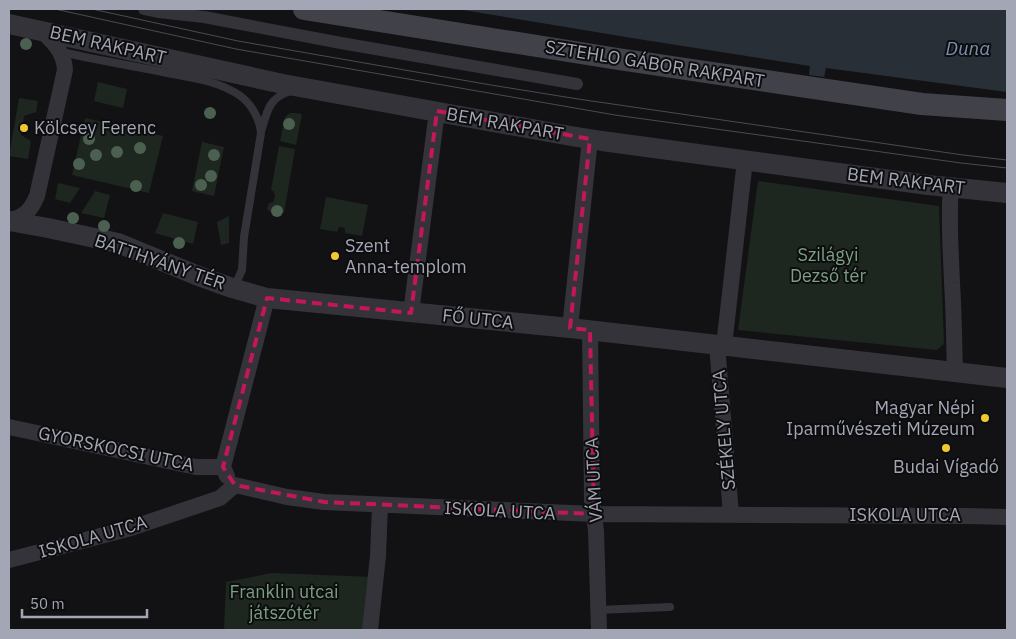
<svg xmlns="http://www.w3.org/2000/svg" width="1016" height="639" font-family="'IBM Plex Sans',sans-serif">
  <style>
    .green { fill: #1e2620 }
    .water { fill: #292f37 }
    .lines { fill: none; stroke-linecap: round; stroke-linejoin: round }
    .service { stroke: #333339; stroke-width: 8 }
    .pedestrian { stroke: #333339; stroke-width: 12 }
    .minor { stroke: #333339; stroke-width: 16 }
    .tertiary { stroke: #333339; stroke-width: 20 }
    .secondary { stroke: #414249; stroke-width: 22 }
    .tram { stroke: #4a4b52; stroke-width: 1 }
    .tree { fill: #4b6050 }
    .marked { fill: none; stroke: #c2185b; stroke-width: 4; stroke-dasharray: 10 6; stroke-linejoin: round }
    .poi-dot { fill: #f1c82d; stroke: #0d0d0f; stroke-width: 2 }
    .labels { text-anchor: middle; stroke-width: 4; stroke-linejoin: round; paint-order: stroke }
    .street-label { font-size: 18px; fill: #a3a6b4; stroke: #0d0d0f }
    .poi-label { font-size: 18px; fill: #a3a6b4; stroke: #0d0d0f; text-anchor: start }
    .park-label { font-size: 18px; fill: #7a9f81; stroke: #0d0d0f }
    .water-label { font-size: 19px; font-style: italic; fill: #7a90b0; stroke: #0d0d0f }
  </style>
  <rect width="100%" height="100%" fill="#121214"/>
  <path class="green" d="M98 82 127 89 123 108 94 101Z
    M19 98 38 101 36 112 24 116 21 135 31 141 28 159 9 156Z
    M290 113H294L302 114 296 145 280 141 285 117Z
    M85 118 163 136 149 193 72 175Z
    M202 142 224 147 214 196 192 191Z
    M279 146 295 149 284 213 279 212 274 215 267 209 269 203 273 202 275 196 274 192 271 190Z
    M758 181 939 206 944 344 937 350 738 330Z
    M58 183 80 188 70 203 55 199Z
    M95 191 110 195 104 218 81 213Z
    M326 197 368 205 362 236 345 233V229L342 227H339L337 232 320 229Z
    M163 213 198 222 193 244 155 233Z
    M229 216V243L221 245 217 222Z
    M272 573 372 577 366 630H224L226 582Z"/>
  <path class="water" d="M457 9H1007V92L826 68 824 77 809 75 810 66 632 38Z"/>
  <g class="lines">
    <path class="service" d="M61 52C93 59 126 65 158 71 185 77 215 79 239 95 251 103 260 119 261 133L244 237 242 270 237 281 233 286
      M262 129C267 110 270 97 291 91
      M598 610 670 607"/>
    <path class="pedestrian" d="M144 9 158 12 204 17 341 43 577 84"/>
    <path class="minor" d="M951 187C948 219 951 251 952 283 954 313 954 342 955 372
      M9 221C25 216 30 212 37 196L65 70C64 52 54 43 42 31
      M411 313 437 111
      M570 328 590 139
      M590 330 592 500 596 531 599 630
      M717 345 731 514
      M724 346 745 160
      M9 427 196 467H223
      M227 476 223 467 267 298
      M235 485 287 497 324 502 594 514 967 516 1007 517
      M9 560 131 528 220 498 235 485
      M370 630 378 556 380 505"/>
    <path class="tertiary" d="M9 24 283 84 571 136 602 141 928 185 1007 193
      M9 221 48 228 118 243 196 275 232 288 267 298 570 328 1007 378"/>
    <path class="secondary" d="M304 9 618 59 922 104 1007 110"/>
    <path class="tram" d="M55 9 236 49 615 115 961 163 1007 168
      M92 9 238 41 491 85 578 99 963 155 1007 160"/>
  </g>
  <g class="tree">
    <circle cx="26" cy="44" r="6"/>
    <circle cx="210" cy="113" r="6"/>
    <circle cx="289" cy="124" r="6"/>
    <circle cx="89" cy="139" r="6"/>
    <circle cx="140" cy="148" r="6"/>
    <circle cx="117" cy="152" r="6"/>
    <circle cx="96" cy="155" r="6"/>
    <circle cx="214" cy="155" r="6"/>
    <circle cx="79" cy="164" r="6"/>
    <circle cx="211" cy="176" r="6"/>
    <circle cx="201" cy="185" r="6"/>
    <circle cx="136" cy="186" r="6"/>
    <circle cx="277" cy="211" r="6"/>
    <circle cx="73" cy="218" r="6"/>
    <circle cx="104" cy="226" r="6"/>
    <circle cx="179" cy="243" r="6"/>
  </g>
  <path class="marked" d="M437 111 590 139 570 328 590 330 594 514 324 502 235 485 223 467 267 298 411 313Z"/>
  <g class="poi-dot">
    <circle cx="24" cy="128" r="5"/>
    <circle cx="335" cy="256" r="5"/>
    <circle cx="985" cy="418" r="5"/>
    <circle cx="946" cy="448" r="5"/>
  </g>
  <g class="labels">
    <g class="street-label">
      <text transform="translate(108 45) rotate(13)" y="6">BEM RAKPART</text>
      <text transform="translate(655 64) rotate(9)" y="6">SZTEHLO GÁBOR RAKPART</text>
      <text transform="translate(505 124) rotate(10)" y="6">BEM RAKPART</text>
      <text transform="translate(906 181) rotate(7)" y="6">BEM RAKPART</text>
      <text transform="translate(160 262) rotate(19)" y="6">BATTHYÁNY TÉR</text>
      <text transform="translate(478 319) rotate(6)" y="6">FŐ UTCA</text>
      <text transform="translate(724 430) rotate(-95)" y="6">SZÉKELY UTCA</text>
      <text transform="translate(116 449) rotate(12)" y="6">GYORSKOCSI UTCA</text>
      <text transform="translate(594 480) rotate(-93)" y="6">VÁM UTCA</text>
      <text transform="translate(500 511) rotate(3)" y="6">ISKOLA UTCA</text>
      <text x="905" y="521">ISKOLA UTCA</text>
      <text transform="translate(93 537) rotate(-16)" y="6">ISKOLA UTCA</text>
    </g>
    <g class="poi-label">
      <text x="34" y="134">Kölcsey Ferenc</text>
      <text x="345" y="252">Szent<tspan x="345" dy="21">Anna-templom</tspan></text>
      <text x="975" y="414" text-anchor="end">Magyar Népi<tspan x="975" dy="21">Iparművészeti Múzeum</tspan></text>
      <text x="946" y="473" text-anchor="middle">Budai Vígadó</text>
    </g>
    <g class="park-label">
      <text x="828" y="261">Szilágyi<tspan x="828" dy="21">Dezső tér</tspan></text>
      <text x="284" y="598">Franklin utcai<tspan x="284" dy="21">játszótér</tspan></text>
    </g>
    <g class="water-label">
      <text x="968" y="55">Duna</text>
    </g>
  </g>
  <rect width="1016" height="639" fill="none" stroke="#a3a6b4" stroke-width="20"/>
  <path d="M22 609v8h125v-8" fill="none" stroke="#a3a6b4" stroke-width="2.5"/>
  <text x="30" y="609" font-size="15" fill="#a3a6b4" stroke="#0d0d0f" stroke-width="4" paint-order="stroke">50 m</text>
</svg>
